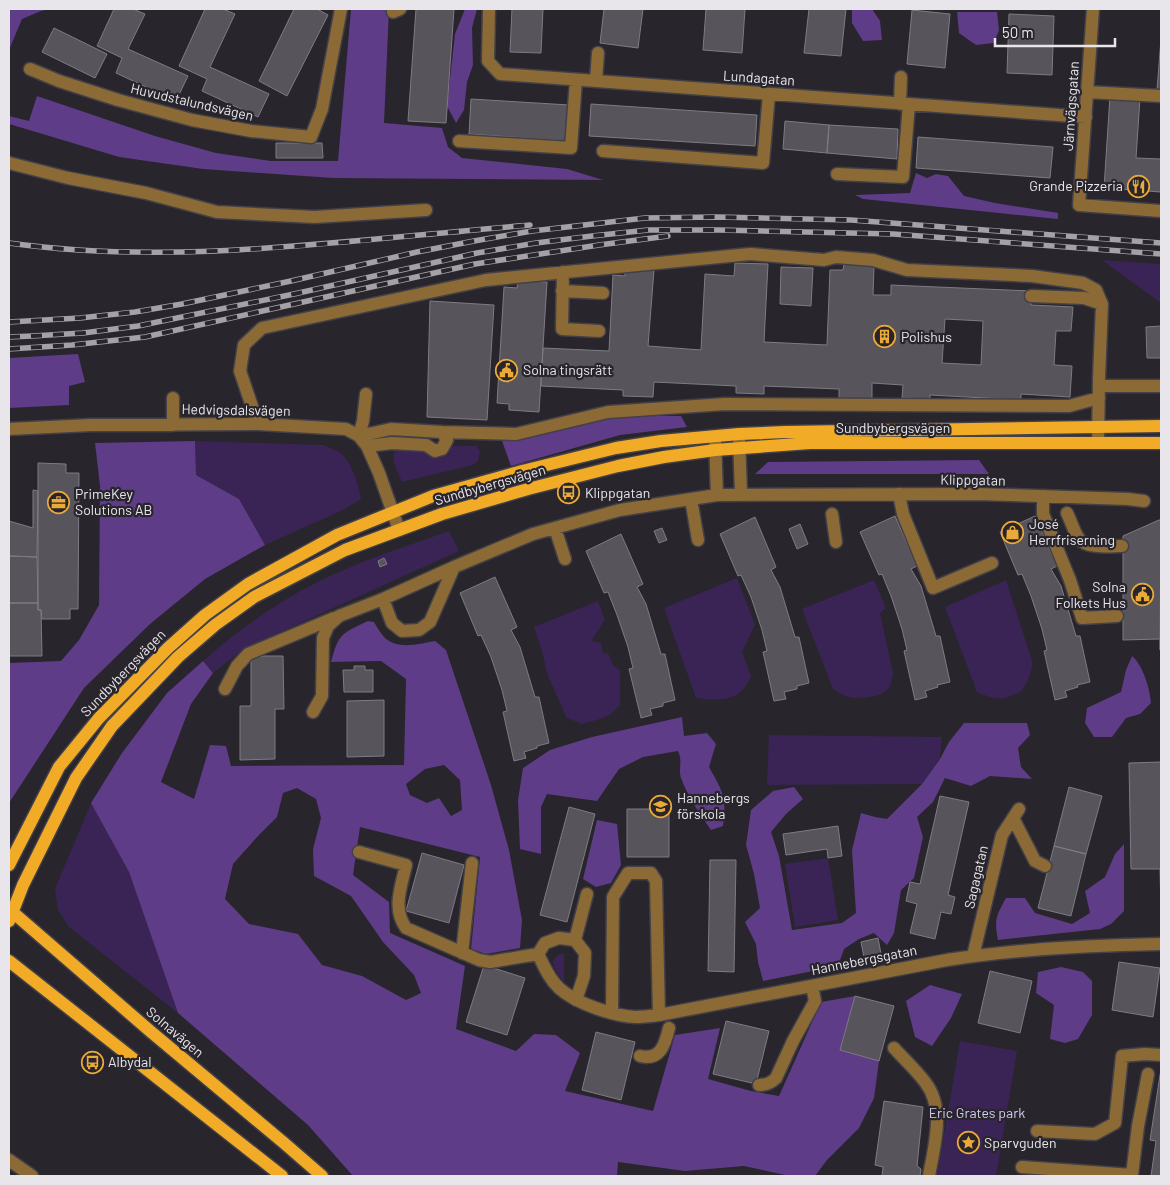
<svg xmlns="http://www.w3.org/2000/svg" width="1170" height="1185" font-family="Barlow,sans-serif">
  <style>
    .green { fill: #3a2455 }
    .forest { fill: #5e3c87; fill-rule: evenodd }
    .building { fill: #57545c; stroke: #7e7b84; fill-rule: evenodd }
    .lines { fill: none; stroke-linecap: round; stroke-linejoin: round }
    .minor-casing { stroke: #434047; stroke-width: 15 }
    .major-casing { stroke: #434047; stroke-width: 15 }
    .minor { stroke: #8b6a35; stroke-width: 12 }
    .major { stroke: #f1ab27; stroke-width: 12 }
    .rail-casing { stroke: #a4a2a7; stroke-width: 5.5 }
    .rail { stroke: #28252c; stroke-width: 4; stroke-dasharray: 11; stroke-linecap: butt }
    .labels { text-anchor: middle; stroke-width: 4.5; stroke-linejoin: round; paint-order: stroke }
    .street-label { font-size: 14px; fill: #e8e6eb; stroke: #28252c }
    .poi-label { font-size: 14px; fill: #e8e6eb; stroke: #28252c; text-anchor: start }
    .park-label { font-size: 14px; fill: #d8c8f3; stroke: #28252c }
  </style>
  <rect width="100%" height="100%" fill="#28252c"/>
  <path class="green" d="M1102 260 1161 264V303Z
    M195 441 324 445C329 448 337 450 342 454 353 466 358 483 361 499L343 510 265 545 239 499 196 475Z
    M451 446H477L480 452 478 461 473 465 402 482 393 461 394 452 398 449 423 450 432 457 439 458 449 454Z
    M449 531 459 551 245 648 213 673 203 661C241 627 285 597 330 576 369 558 409 545 449 531Z
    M737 578 755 625 742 652 751 676C749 680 747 684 745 687 733 703 713 700 696 698L664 608Z
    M874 580 886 608 880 613 893 673C892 678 891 685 888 689 880 698 860 699 848 697 843 695 838 692 833 689L802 609Z
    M1006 580 1033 664C1030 672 1028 683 1022 690 1022 691 1016 694 1015 694 1002 702 990 698 977 692L945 607Z
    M598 601 605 620C601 623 602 626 599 629 596 634 594 635 592 641L601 643 603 654 608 653 613 665 620 670V705L610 715 597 720 581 724 566 717 547 673 542 651 534 627Z
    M769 735 942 737 940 758 922 784 767 785Z
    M91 803 129 872 178 1013 69 927 58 910 55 889Z
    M828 858 838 920 795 927 785 864Z
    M564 953V982C557 973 544 957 564 953Z
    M960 1041 1017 1051 996 1176H937Z"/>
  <path class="forest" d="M9 9H50L41 11 22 19 9 50Z
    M351 9H389L384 123 442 128 448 147 462 158 567 169 603 180 333 178 203 169 119 157 36 132 9 124V116L29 121 37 96 155 136 216 153 271 161H338Z
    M465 9H477L472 28 473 65 467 82 464 110 456 123 447 106 455 34Z
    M852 9H872L880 21 882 40 863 41 852 23Z
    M957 12H997L999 30 994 43 976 45 959 33Z
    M916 173 927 178 936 174 948 176 964 196 995 203 1058 213V219L863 199 855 195 910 193Z
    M78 354 85 382 69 386V405L9 408V358Z
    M610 416H681L687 427 620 435 511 466 501 438Z
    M195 441 196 475 239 499 265 545 205 579 150 624 84 688 9 803V663L61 661 79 640 99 605 100 486 95 443Z
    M979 460 989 474H755L768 462Z
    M368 621 374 622C377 627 381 634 385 638 399 650 418 644 435 641L446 650 491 785 509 850 522 920 520 948 486 954 471 949 480 857 360 827 353 875 389 902 390 933 465 966 456 1029 516 1051 534 1034 556 1035 580 1053 565 1091 653 1111 675 1035 720 1028 708 1079 751 1091 779 1096 821 1002 855 996 840 1050 879 1061 874 1098 859 1128 827 1160 815 1176H790L744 1166 685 1171 618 1162 617 1176H353L308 1125 178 1013 129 872 91 803 122 753 167 693 203 661 213 673 191 704 161 782 194 799 210 745 226 746 231 766 404 765 406 679 381 661 331 662C339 633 341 634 368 621ZM444 765 460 780 462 810 451 816 439 798 427 803 410 795 406 784 425 769ZM297 788 316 799 321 818 313 849 314 876 351 896 383 942 414 975 421 993 406 1000 362 976 322 965 298 934 249 924 225 899 233 864 259 835 277 817 283 793Z
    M1132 656C1143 665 1150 689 1151 703L1140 714 1126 718 1112 737H1094L1085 723 1087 708 1121 692 1126 670Z
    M682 717 684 736 707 733 716 744 709 767C723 792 727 797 723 826L711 830C700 814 688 797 681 778 678 769 683 761 678 751L643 757 619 769 597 801 547 794 541 807V854L520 849 518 800 523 768 550 750 592 737Z
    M964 723H1027L1030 735 1018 748 1021 767 1032 779 990 776 971 786 945 778 933 802 917 817 923 837 914 878 901 890 894 933 887 945 874 933 859 939 844 949 838 966 763 981 758 962 756 944 745 922 760 908 754 874 746 845 751 810 773 791 794 787 803 799 786 814 771 832 779 856 792 930 842 923 856 913 852 850 861 813 875 817 887 819 922 784 940 759 949 742Z
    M597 820 617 824 621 865 611 883 596 887 583 879Z
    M1124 844V911L1111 924 1100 929 998 940C994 920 996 916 1006 898H1025L1035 913 1072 924 1090 913 1085 891 1105 877 1115 854Z
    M1061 967 1083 972 1092 981V1015L1078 1039 1065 1043 1050 1039 1054 1005 1036 993 1038 972Z
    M930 985 962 994 951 1018 932 1046 915 1037 906 1001Z"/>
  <path class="building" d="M114 9H133L145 14 128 49 188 76 176 101 116 73 122 58 97 46Z
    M205 9H223L235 14 210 67 269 94 258 117 202 91 207 79 179 66Z
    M294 9H317L328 15 287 96 259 81Z
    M416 9H454L446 123 408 121Z
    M512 9H543L541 53 510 52Z
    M604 9H643L638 48 600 43Z
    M706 9H745L742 53 703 50Z
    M809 9H846L841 56 804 53Z
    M912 10 950 14 945 68 907 64Z
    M1009 14 1054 16 1052 75 1007 73Z
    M54 28 107 54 95 78 42 52Z
    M1161 39V90H1157Z
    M1110 96 1140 98 1136 158 1161 159V192L1104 188Z
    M471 99 569 105 567 141 469 134Z
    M591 104 757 115 755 146 589 136Z
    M785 121 829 125 827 153 783 149Z
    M829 125 898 129 897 159 827 153Z
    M918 137 1053 147 1050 178 916 168Z
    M276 143H322L323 158H276Z
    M735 263 768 264 764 342 827 345 830 270H843L844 264 874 266 873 295H891V285L1031 291V305L1073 307 1071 331H1056L1054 365 1072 366 1070 397 1021 394V400L930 395V399L902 398 903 385 872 383V400L839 398V389L764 386V394L736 393V386L654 382 653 397 623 396V390L541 386 543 348 609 351 613 275 625 276V269L654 270 648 346 701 350 705 274 734 276ZM945 319 983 321 981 365 942 363Z
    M781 267 813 268 811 306 780 304Z
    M518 280 547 282 539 412 509 410V404L497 403 504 287 517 288Z
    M430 301 494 305 487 420 427 417Z
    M1161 326V358H1147L1146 327Z
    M38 463 66 464V473H79L78 609H70V619H42L41 610H38Z
    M33 490 38 491 37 557 9 556V521L33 528Z
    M895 516 917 566 911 569 921 586 936 636H940L950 682 937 685 938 687 925 691 927 697 915 700 904 651 907 650 902 629 891 596 882 574 879 575 860 532Z
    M1035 516 1057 566 1051 569 1061 586 1076 636H1080L1090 682 1077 685 1078 687 1065 691 1067 697 1055 700 1044 651 1047 650 1042 629 1031 596 1022 574 1018 575 1000 532Z
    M755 517 776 567 771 570 780 587 795 637H799L809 683 797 686V689L784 692 786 699 774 701 763 652 767 651 762 630 751 597 741 575 738 576 720 534Z
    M1159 520H1161L1160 650V639L1123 640V536Z
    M800 524 808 544 797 549 789 529Z
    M662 528 667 540 659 543 654 531Z
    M621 534 643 584 637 587 646 604 661 654H665L675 700 663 703V706L650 709 652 715 641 718 629 669 633 668 628 647 617 615 608 592 604 593 586 551Z
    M9 556 37 557 38 603H9Z
    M384 558 387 564 380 567 378 561Z
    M495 577 517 627 511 630 520 647 535 697H539L549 743 537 746V748L524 752 526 758 514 761 503 712 507 711 502 690 491 657 481 635 478 636 460 593Z
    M9 603H38V610H41L42 656H9Z
    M251 656H283L284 709H275V759L240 760V706H251Z
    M354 666H365V670H373V692H344L343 670H354Z
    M384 700V756L347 757V701Z
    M1161 762V913L1160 869H1131L1129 763Z
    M1069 787 1102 796 1086 854 1054 846Z
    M940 796 969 802 948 895 955 897 951 914 941 912 935 939 910 933 917 904 906 901 910 882 920 884Z
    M569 807 595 814 567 922 540 915Z
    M627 809H669V857H627Z
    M838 826 842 856 828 858 827 849 786 855 783 834Z
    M1054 846 1086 854 1071 916 1038 908Z
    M422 853 464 865 449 923 406 911Z
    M710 860H736L734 972 708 971Z
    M878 938 881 954 864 957 861 942Z
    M1119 962 1160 968 1153 1017 1112 1010Z
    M484 965 525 978 507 1035 466 1022Z
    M990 971 1032 981 1020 1033 978 1023Z
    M855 996 894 1006 879 1061 840 1050Z
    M726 1021 769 1031 756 1084 713 1074Z
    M596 1032 635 1042 621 1100 582 1090Z
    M1161 1069V1176H1151L1156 1141 1150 1140Z
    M884 1101 923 1107 917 1166 921 1169 920 1176H882L883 1167 875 1165Z"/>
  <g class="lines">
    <defs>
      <path id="minor" d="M489 9 488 61 500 74 1086 117
        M1093 9 1079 205 1161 211
        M393 12 400 9
        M30 69 59 81 118 100 192 120 251 131 311 137 322 109 341 9
        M596 81 598 53
        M1087 92 1161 96
        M900 104 901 77
        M459 141 571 148 576 80
        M603 151 763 163 769 94
        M9 163 68 178 146 193 217 212 315 217 426 210
        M837 174 903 177 909 104
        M563 272 562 329 599 331
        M562 291 603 293
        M1031 296 1084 298 1102 304
        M1099 386H1161
        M366 394 363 421 359 436 391 429 442 432 447 440 442 449 435 451 426 445 392 443 367 446
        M173 398V425
        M258 424 240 371 244 345 262 328 486 280 750 254 824 260 836 257 873 260 907 270 1032 276 1083 283 1096 290 1102 304 1099 378 1098 442
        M9 429 91 425 258 424 346 429 359 436 367 446 379 473 399 530
        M442 432 516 434 608 412 725 404 1069 406 1099 398
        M739 437 741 494
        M715 439 717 495
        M899 494 903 514 933 588 992 563
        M1043 496V514L1070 580 1082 618 1117 616
        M691 499 698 540
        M1067 513C1071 521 1074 532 1079 539 1087 549 1111 546 1122 546
        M832 514 836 542
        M555 528 565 559
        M383 599 392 623 402 631 419 630 430 622 454 567
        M225 689 237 666 248 654 334 618
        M313 712 322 696 323 638 328 626 339 616 383 599 454 567 533 534 620 510 717 495 977 494 1128 499 1144 501
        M1013 818 1035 861 1045 866
        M359 852 406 865C401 887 392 909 406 928L479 960 490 962 538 954
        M575 940 587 894
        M462 953 472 863
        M973 956 1002 835 1019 809
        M576 1000 584 976 585 953 575 940 559 938 545 943 538 954C544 966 549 979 559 988 575 1003 613 1016 635 1017 643 1017 651 1016 659 1015L947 960C1018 949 1090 945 1161 944
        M612 1013 613 897 628 873H651L656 881 659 1015
        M894 1048C904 1059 916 1070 925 1082 946 1109 934 1146 929 1176
        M640 1056C660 1061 665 1045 669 1028
        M759 1085C767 1085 771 1083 776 1078L793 1041 815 1001 812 986
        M1037 1131 1095 1134 1115 1123 1122 1056 1145 1054 1161 1055
        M9 1160 32 1176
        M1022 1167 1132 1175 1138 1126 1148 1074"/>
      <path id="major" d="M9 865 59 767 99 718 168 648 205 615 248 584 337 535 433 496 522 471 616 448 661 441 739 434 785 432 1161 426
        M9 909 150 1031 284 1143 322 1176
        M9 921 23 885 76 778 112 726 178 657 215 625 254 597 345 550 442 514 528 489 618 466 664 457 715 450 810 443H1161
        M9 961 282 1176"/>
    </defs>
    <use href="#minor" class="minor-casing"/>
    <use href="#major" class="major-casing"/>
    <use href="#minor" class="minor"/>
    <use href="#major" class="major"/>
    <defs>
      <path id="rail" d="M9 243C145 262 284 248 420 235 457 232 493 228 530 225
        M9 322 80 318 135 312 182 304 291 281 417 252 474 241 532 231 645 218 717 217 851 220 1161 243
        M9 337 32 336 83 333 138 326 294 294 477 253 536 243 592 236 648 230H719L893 234 1161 254
        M9 349 72 345 145 337 475 264 599 245 668 236"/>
    </defs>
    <use href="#rail" class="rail-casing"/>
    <use href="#rail" class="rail"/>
  </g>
  <defs>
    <symbol id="restaurant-ring" viewBox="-11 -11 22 22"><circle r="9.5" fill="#28252c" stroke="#eaaa39" stroke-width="1.5"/><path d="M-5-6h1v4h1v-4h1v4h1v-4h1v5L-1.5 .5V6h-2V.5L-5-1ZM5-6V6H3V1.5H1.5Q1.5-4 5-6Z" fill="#eaaa39"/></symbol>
    <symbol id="building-ring" viewBox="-11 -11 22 22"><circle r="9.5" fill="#28252c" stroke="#eaaa39" stroke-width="1.5"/><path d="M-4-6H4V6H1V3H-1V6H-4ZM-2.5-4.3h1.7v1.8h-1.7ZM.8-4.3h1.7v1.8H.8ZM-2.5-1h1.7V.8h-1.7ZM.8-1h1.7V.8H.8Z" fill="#eaaa39"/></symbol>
    <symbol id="civic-ring" viewBox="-11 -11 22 22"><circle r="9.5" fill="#28252c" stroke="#eaaa39" stroke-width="1.5"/><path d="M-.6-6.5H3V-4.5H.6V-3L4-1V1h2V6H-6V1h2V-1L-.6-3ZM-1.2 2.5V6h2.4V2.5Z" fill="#eaaa39"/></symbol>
    <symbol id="bus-ring" viewBox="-11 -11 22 22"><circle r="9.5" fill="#28252c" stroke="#eaaa39" stroke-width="1.5"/><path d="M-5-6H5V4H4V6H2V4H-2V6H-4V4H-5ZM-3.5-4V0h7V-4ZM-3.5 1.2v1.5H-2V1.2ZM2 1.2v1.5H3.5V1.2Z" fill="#eaaa39"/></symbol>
    <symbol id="office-ring" viewBox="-11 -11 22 22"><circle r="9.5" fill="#28252c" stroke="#eaaa39" stroke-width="1.5"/><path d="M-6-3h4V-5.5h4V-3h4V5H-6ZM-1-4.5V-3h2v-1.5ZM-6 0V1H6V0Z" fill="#eaaa39"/></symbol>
    <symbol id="shop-ring" viewBox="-11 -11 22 22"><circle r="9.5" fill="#28252c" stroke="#eaaa39" stroke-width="1.5"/><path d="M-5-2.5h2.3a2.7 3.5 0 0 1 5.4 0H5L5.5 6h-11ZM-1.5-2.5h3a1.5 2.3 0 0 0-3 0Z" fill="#eaaa39"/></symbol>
    <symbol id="school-ring" viewBox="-11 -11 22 22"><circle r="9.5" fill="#28252c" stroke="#eaaa39" stroke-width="1.5"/><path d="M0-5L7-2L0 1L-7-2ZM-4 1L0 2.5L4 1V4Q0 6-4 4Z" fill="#eaaa39"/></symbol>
    <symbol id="sight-ring" viewBox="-11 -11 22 22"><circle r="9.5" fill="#28252c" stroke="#eaaa39" stroke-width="1.5"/><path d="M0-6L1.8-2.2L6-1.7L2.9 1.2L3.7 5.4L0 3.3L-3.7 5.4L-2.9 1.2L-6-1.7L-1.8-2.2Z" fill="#eaaa39"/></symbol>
  </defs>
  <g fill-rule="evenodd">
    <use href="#restaurant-ring" x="1126" y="174" width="25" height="25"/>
    <use href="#building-ring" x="872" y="324" width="25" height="25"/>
    <use href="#civic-ring" x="494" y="358" width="25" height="25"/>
    <use href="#bus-ring" x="556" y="480" width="25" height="25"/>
    <use href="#office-ring" x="46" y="490" width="25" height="25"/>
    <use href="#shop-ring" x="1000" y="520" width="25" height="25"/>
    <use href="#civic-ring" x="1130" y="582" width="25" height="25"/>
    <use href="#school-ring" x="648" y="794" width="25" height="25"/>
    <use href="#bus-ring" x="80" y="1050" width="25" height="25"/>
    <use href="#sight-ring" x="956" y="1130" width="25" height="25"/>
  </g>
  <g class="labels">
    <g class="street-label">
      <text transform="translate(759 78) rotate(4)" y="5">Lundagatan</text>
      <text transform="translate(192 102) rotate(13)" y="5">Huvudstalundsvägen</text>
      <text transform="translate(1071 106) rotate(-86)" y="5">Järnvägsgatan</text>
      <text transform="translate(236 410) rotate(1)" y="5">Hedvigsdalsvägen</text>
      <text x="893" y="433">Sundbybergsvägen</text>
      <text transform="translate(973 480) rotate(1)" y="5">Klippgatan</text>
      <text transform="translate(490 485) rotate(-16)" y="5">Sundbybergsvägen</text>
      <text transform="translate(123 673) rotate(-46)" y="5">Sundbybergsvägen</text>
      <text transform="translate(976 877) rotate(-77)" y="5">Sagagatan</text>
      <text transform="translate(864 960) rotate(-11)" y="5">Hannebergsgatan</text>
      <text transform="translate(175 1032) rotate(40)" y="5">Solnavägen</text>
    </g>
    <g class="poi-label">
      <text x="1123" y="191" text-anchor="end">Grande Pizzeria</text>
      <text x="901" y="342">Polishus</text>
      <text x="523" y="375">Solna tingsrätt</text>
      <text x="585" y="498">Klippgatan</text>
      <text x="75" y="499">PrimeKey<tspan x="75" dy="16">Solutions AB</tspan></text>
      <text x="1029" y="529">José<tspan x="1029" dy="16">Herrfriserning</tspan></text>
      <text x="1126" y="592" text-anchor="end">Solna<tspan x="1126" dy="16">Folkets Hus</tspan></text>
      <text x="677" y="803">Hannebergs<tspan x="677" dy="16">förskola</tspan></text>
      <text x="108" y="1067">Albydal</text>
      <text x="984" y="1148">Sparvguden</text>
    </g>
    <g class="park-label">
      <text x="977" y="1118">Eric Grates park</text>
    </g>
  </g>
  <rect width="1170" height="1185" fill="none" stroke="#e8e6eb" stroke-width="20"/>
  <path d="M995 38v8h120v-8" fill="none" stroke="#e8e6eb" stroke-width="2.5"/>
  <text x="1002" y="38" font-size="15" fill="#e8e6eb" stroke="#28252c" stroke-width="4" paint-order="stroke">50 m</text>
</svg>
